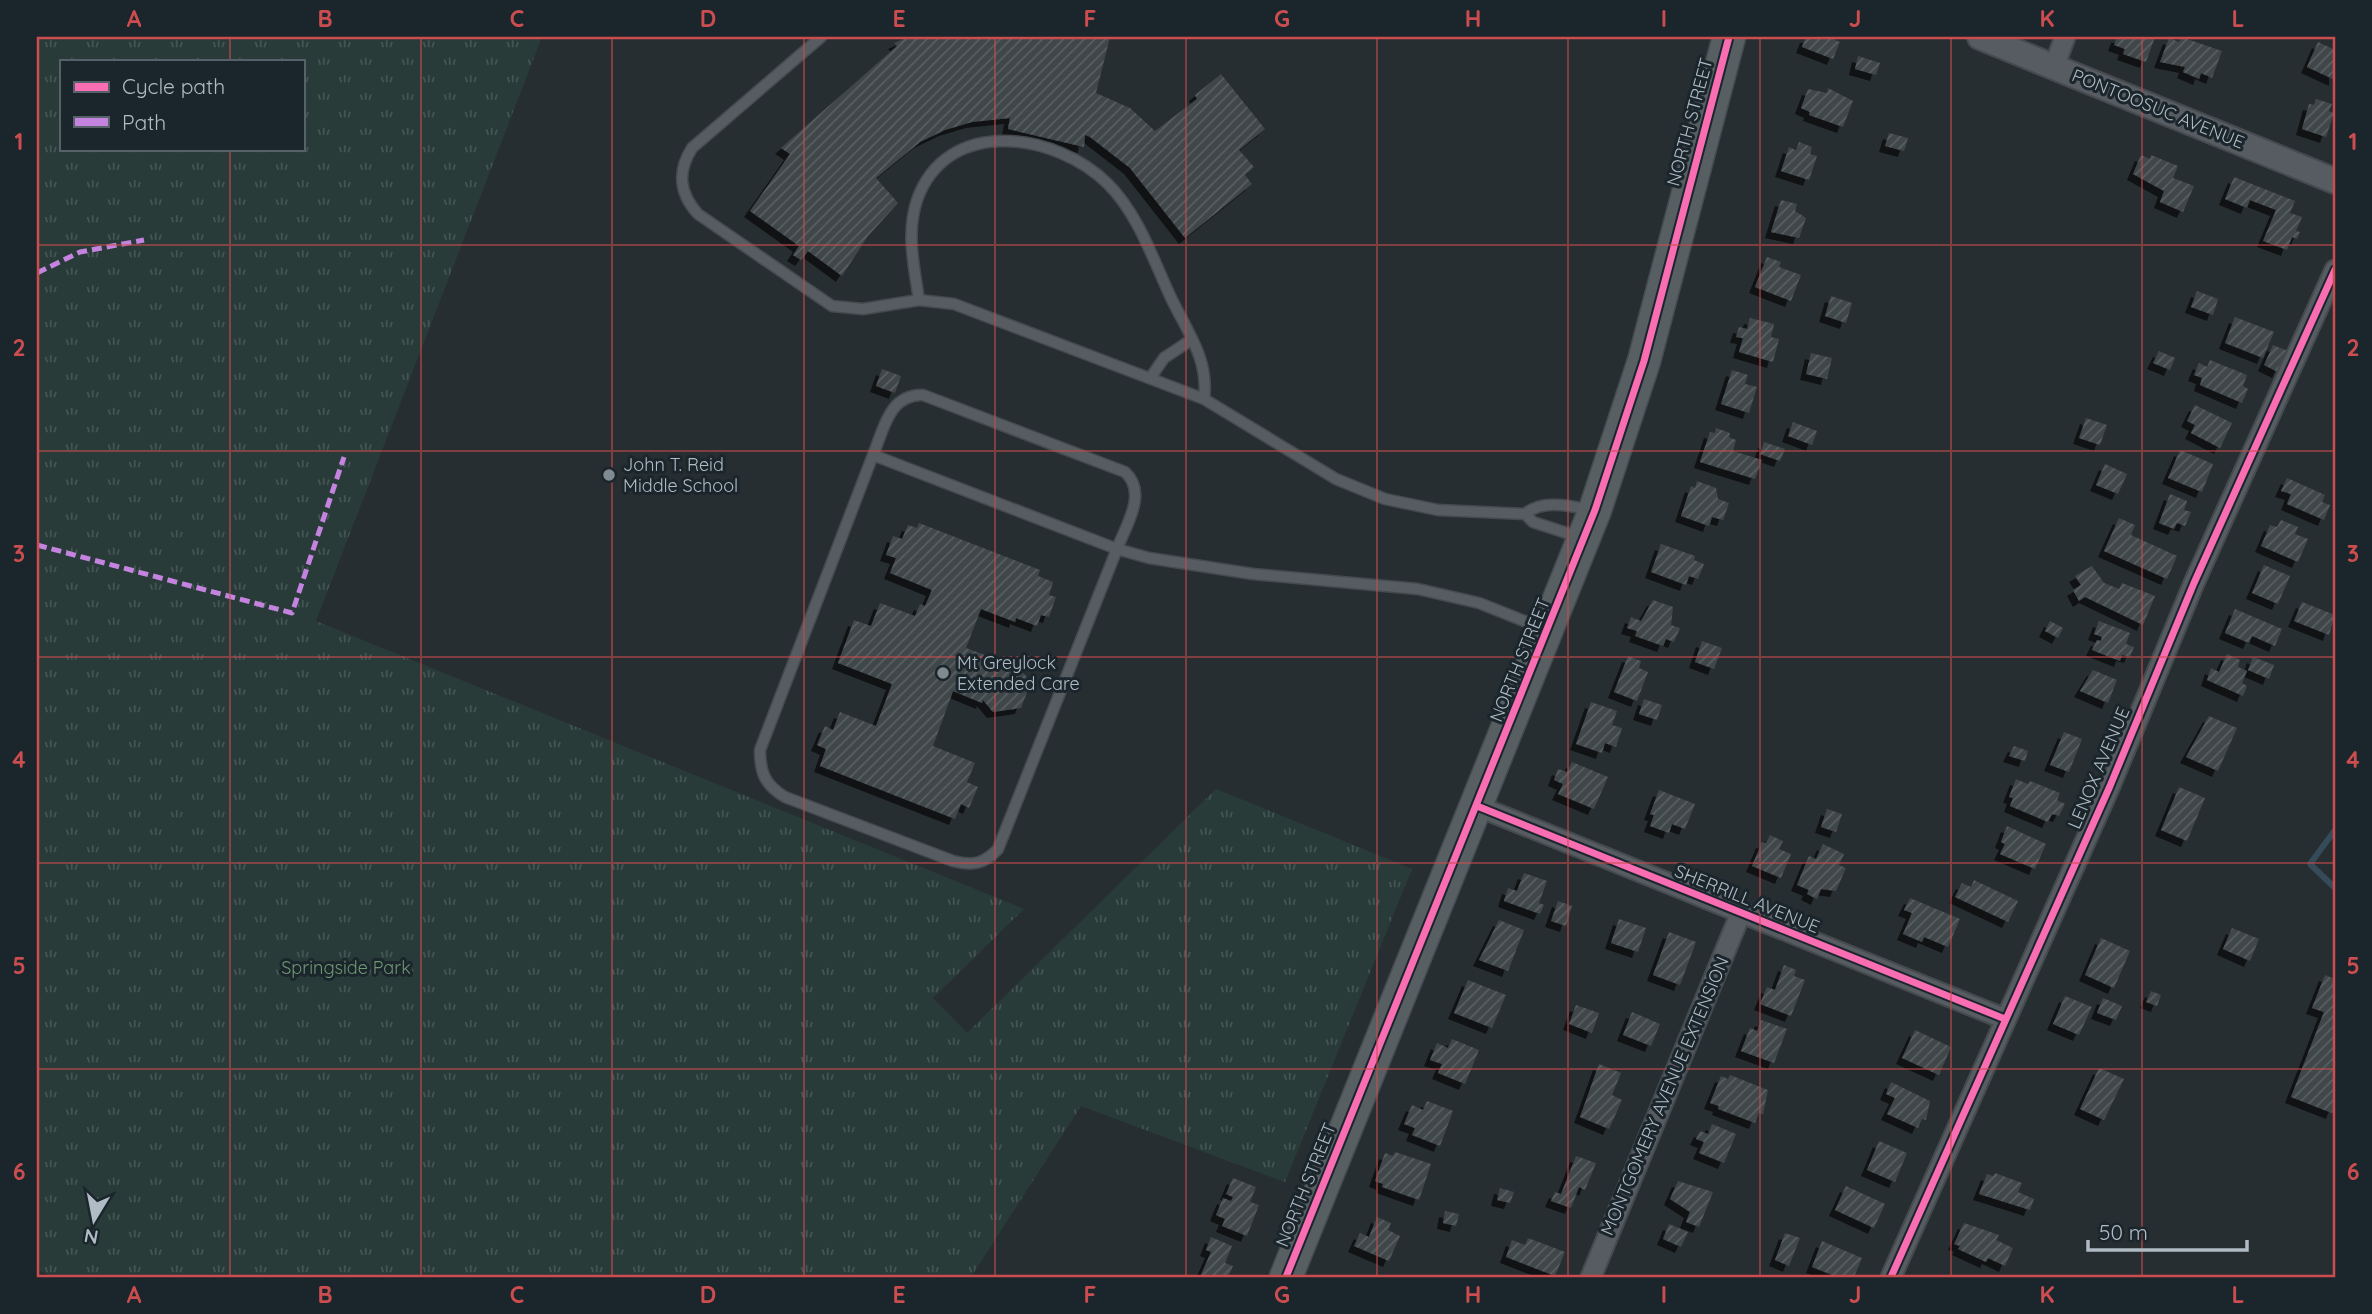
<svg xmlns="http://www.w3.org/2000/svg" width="2372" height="1314" font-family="Quicksand,sans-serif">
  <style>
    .park { fill: url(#park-tufts); fill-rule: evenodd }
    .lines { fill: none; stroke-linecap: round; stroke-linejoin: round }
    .stream { stroke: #354b59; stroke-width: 6 }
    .building { fill: url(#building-hatch); filter: url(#shadow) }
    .service-casing { stroke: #444a4d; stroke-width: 13 }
    .minor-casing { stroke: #444a4d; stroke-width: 23 }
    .tertiary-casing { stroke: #444a4d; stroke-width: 28 }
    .primary-casing { stroke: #444b4f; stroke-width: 35 }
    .service { stroke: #565c61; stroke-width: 10 }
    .minor { stroke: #565c61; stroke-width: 19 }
    .tertiary { stroke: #565c61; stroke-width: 24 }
    .primary { stroke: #585f62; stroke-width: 32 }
    .quiet { stroke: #c483df; stroke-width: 5; stroke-dasharray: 10 5; stroke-linecap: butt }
    .cycleway-casing { stroke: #1b252c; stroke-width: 11 }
    .cycleway { stroke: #f96db3; stroke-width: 7 }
    .grid { fill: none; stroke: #cc4d4f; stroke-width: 2; stroke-opacity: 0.55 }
    .poi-dot { fill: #808a91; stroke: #1b252c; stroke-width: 2.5 }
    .labels { text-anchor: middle; stroke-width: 6; stroke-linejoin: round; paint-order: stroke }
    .street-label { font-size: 18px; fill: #b0bbc4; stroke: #1b252c }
    .poi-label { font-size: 18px; fill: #b0bbc4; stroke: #1b252c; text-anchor: start }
    .park-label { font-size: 18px; fill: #709872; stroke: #1b252c }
    .neatline { fill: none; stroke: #cc4d4f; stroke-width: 2.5 }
    .grid-label { font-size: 23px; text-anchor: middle; font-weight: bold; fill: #cc4d4f }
  </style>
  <defs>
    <pattern id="park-tufts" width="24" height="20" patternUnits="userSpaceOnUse" patternTransform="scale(1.75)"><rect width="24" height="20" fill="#283b39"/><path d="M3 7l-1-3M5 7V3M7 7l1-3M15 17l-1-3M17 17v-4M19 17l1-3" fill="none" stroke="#455554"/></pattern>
    <pattern id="building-hatch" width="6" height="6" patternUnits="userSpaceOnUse" patternTransform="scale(1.75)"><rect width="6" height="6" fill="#40464a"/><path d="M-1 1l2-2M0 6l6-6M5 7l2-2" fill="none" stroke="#595f62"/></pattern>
    <filter id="shadow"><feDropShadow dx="-6" dy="6" stdDeviation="0" flood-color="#0009"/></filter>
  </defs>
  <rect width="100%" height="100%" fill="#272e32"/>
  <path class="park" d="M37 37H542L316 621 1024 909 933 998 967 1033 1216 789 1412 869 1285 1182 1081 1106 971 1277H56L37 1270ZM61 61H303V149H61Z"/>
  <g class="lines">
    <path class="stream" d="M2335 830 2310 864 2335 888"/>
  </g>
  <path class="building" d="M908 37H1110L1096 93 1130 108 1155 131 1197 99 1195 95 1221 74 1265 129 1239 150 1254 167 1245 175 1252 184 1185 238 1130 168 1090 137 1085 135 1084 147 1008 129 1010 118 972 122 945 130 920 142 876 178 898 203 868 236 842 276 808 251 801 260 793 255 799 246 750 211 790 154 781 148 897 46 894 43Z
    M1806 37H1836L1835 40 1840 42 1833 59 1802 47Z
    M2117 37H2155L2146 62 2123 54 2125 49 2114 45Z
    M2181 37 2222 51 2212 78 2201 73 2199 79 2183 72 2185 67 2160 62 2169 38 2179 42Z
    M2318 42 2335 50V80L2307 67Z
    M1858 56 1880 63 1876 75 1855 69Z
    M1828 88 1853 101 1843 127 1809 115 1810 112 1801 108 1808 89 1827 93Z
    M2316 99 2332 104 2329 111 2334 113 2326 137 2302 129 2309 104 2314 105Z
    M1889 133 1908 138 1904 151 1885 146Z
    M1799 142 1812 147 1810 154 1817 156 1809 180 1781 171 1789 147 1796 150Z
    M2141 155 2150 159 2151 155 2178 166 2173 178 2194 186 2183 212 2160 202 2164 191 2133 174Z
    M2234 177 2295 201 2290 213 2302 217 2296 231 2300 232 2297 239 2292 237 2287 250 2263 241 2276 210 2250 200 2247 208 2225 199Z
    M1781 200 1797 204 1795 211 1806 218 1799 238 1771 232Z
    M1767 257 1781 262 1779 267 1801 275 1791 301 1755 287Z
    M2197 291 2218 299 2213 315 2191 307Z
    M1831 296 1852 303 1846 323 1825 316Z
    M2235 317 2274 332 2263 358 2225 343Z
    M1750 318 1774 324 1771 337 1779 339 1773 362 1739 352 1743 338 1736 337 1739 327 1747 329Z
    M2273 345 2288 351 2278 372 2264 365Z
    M2159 351 2175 358 2170 370 2153 363Z
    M1811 353 1832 358 1827 379 1806 374Z
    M2210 360 2247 375 2243 386 2248 389 2242 403 2200 385 2202 378 2194 375 2199 363 2207 367Z
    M882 369 901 376 895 393 876 386Z
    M1732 370 1748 375 1745 384 1757 387 1749 413 1721 404Z
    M2195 405 2232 423 2220 448 2191 433 2195 425 2187 421Z
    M2086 418 2107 425 2100 445 2079 438Z
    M1793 422 1817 431 1812 445 1788 436Z
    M1716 428 1730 433 1729 437 1736 440 1733 451 1762 460 1755 479 1700 462 1710 432 1715 433Z
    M1764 442 1785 449 1780 461 1760 454Z
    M2180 450 2213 464 2202 492 2168 478Z
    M2105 464 2127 474 2118 494 2096 485Z
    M2287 478 2325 495 2322 502 2330 505 2324 520 2287 504 2291 494 2281 491Z
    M1697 481 1716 488 1718 499 1729 503 1723 520 1712 517 1709 526 1681 516 1691 486 1695 488Z
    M2170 494 2187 501 2184 510 2191 512 2185 526 2177 523 2174 529 2159 523Z
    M2119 518 2135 525 2131 535 2177 556 2167 579 2104 551Z
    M2281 520 2298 527 2295 534 2308 539 2298 562 2261 546 2270 525 2277 527Z
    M919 523 1040 570 1038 576 1053 582 1049 595 1056 597 1049 617 1041 615 1037 626 1016 618 1015 622 981 609 966 648 1001 661H1013L1031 682 1021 708 993 712 983 700 982 703 953 691 933 746 975 763 967 782 978 787 969 808 961 804 955 819 820 766 826 749 817 745 825 726 833 730 840 712 876 726 892 684 838 663 854 620 871 626 880 603 915 616 920 604 925 606 932 590 890 573 896 558 886 555 893 536 902 539 908 525 917 528Z
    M1661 544 1695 556 1694 560 1704 564 1698 579 1689 576 1686 585 1651 572Z
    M2264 565 2290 576 2278 604 2252 593Z
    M2092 566 2104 583 2119 589 2122 583 2155 596 2143 625 2085 597 2079 601 2073 590 2081 585 2075 576Z
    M1653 600 1673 607 1671 625 1680 628 1674 642 1666 639 1663 646 1635 636 1637 631 1627 628 1631 617 1641 621Z
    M2302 602 2335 615 2329 635 2294 621Z
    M2235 609 2282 629 2275 646 2252 636 2249 643 2225 633Z
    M2050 621 2063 628 2058 638 2045 631Z
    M2099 621 2130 633 2126 644 2134 647 2130 657 2122 655 2120 661 2092 650 2097 640 2101 641 2102 637 2094 634Z
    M1702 641 1722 648 1714 669 1695 662Z
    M2227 654 2240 660 2238 667 2247 671 2242 683 2247 686 2243 696 2207 680 2211 668 2219 672Z
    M1628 656 1641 661 1639 668 1648 672 1637 701 1614 692Z
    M2253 657 2274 665 2269 679 2248 670Z
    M2093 670 2117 680 2108 703 2080 691Z
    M1644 699 1662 705 1657 720 1639 714Z
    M1591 702 1617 711 1612 725 1622 728 1616 747 1605 743 1602 753 1576 744Z
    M2209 716 2237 728 2218 771 2186 757Z
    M2064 732 2082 739 2069 772 2050 765Z
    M2014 746 2028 751 2025 761 2009 756Z
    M1572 762 1608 777 1594 809 1558 794 1563 784 1554 780 1558 769 1567 772Z
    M2016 779 2028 784 2030 781 2060 793 2057 800 2065 804 2059 816 2052 814 2048 822 2010 806 2013 798 2009 797Z
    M2179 787 2205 798 2187 841 2161 830Z
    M1659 790 1695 804 1685 829 1672 824 1669 833 1650 826 1654 815 1650 814Z
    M1827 809 1842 814 1836 832 1821 827Z
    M2007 826 2046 844 2035 869 2000 854 2005 844 2001 842Z
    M1770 835 1783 841 1779 849 1791 854 1781 878 1752 866 1762 842 1766 843Z
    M1823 844 1844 854 1839 865 1846 868 1836 891 1821 889 1817 899 1807 894 1809 890 1797 885 1809 856 1816 859Z
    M1524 873 1547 881 1539 903 1544 905 1540 914 1504 901 1508 888 1517 891Z
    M1974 880 2018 901 2008 922 1955 897 1962 883 1971 887Z
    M1910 898 1960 919 1948 947 1924 937 1922 942 1903 934 1912 913 1904 910Z
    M1558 901 1572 906 1566 926 1551 921Z
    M1619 919 1646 928 1638 952 1611 943Z
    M1499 920 1524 930 1508 971 1479 960Z
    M2232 928 2259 939 2250 961 2223 949Z
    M1669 932 1696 942 1680 985 1653 975Z
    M2101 938 2130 951 2114 988 2085 975Z
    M1784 965 1796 970 1794 976 1805 980 1791 1016 1760 1004 1767 987 1775 990Z
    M2325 975 2335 979V1105L2332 1113 2291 1097 2324 1012 2312 1008Z
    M1468 980 1506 995 1492 1028 1454 1013Z
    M2151 991 2161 995 2157 1006 2146 1002Z
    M2065 996 2092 1007 2079 1035 2053 1024Z
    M2103 998 2122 1006 2116 1020 2097 1013Z
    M1576 1005 1599 1013 1592 1033 1569 1024Z
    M1632 1012 1660 1024 1651 1046 1623 1035Z
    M1761 1020 1787 1029 1774 1063 1741 1051 1750 1028 1757 1031Z
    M1915 1030 1951 1047 1939 1075 1902 1058Z
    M1452 1039 1479 1050 1465 1084 1438 1073 1442 1064 1430 1060 1437 1043 1448 1048Z
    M1599 1064 1621 1073 1612 1095 1622 1100 1609 1129 1580 1117Z
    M2099 1068 2124 1079 2104 1120 2080 1109Z
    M1730 1075 1768 1090 1763 1114 1759 1113 1755 1123 1718 1109 1719 1106 1710 1103 1721 1076 1728 1079Z
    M1891 1082 1930 1101 1926 1120 1922 1119 1918 1128 1887 1114 1895 1098 1886 1094Z
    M1427 1101 1453 1111 1440 1146 1412 1135 1415 1128 1404 1124 1412 1105 1423 1110Z
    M1712 1124 1736 1134 1724 1163 1699 1153 1704 1142 1696 1139 1700 1131 1708 1134Z
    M1879 1141 1907 1153 1895 1182 1867 1170Z
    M1395 1152 1431 1164 1419 1200 1382 1187 1383 1184 1375 1181 1385 1153 1393 1156Z
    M1576 1156 1596 1163 1585 1190 1579 1187 1571 1208 1551 1201 1555 1192 1561 1194Z
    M1995 1173 2022 1183 2018 1192 2034 1199 2030 1210 1979 1194 1987 1174 1993 1176Z
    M1233 1178 1256 1187 1250 1202 1259 1205 1247 1236 1222 1226 1225 1219 1216 1215 1223 1198 1231 1201 1233 1197 1226 1194Z
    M1678 1181 1713 1192 1699 1227 1686 1222 1690 1212 1670 1199Z
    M1846 1186 1885 1204 1874 1228 1835 1210Z
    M1500 1188 1514 1192 1510 1203 1497 1200Z
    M1445 1211 1459 1214 1456 1226 1443 1223Z
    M1377 1217 1391 1223 1388 1230 1400 1236 1389 1261 1354 1246 1360 1233 1369 1237Z
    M1964 1223 1999 1235 1996 1240 2013 1248 2005 1266 1988 1258 1986 1262 1958 1249 1960 1246 1954 1244Z
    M1669 1224 1688 1232 1681 1247 1663 1239Z
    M1785 1233 1800 1238 1789 1266 1775 1260Z
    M1211 1237 1232 1246 1225 1263 1233 1266 1228 1277H1200L1211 1252 1206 1250Z
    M1528 1238 1565 1252 1555 1276 1506 1257 1512 1240 1525 1245Z
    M1822 1241 1862 1258 1854 1277H1837L1812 1267Z"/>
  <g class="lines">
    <defs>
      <path id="service" d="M821 37 692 148C677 172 679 193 698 214L832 306 863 309 919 300 954 304 1204 399 1336 479 1385 499 1438 510 1525 514 1533 522 1579 537
        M919 300C914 266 906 233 917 200 947 115 1057 133 1108 184 1139 215 1154 262 1172 300 1189 334 1209 361 1204 399
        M1151 377 1164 358 1191 340
        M873 455C884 429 889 394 923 395L1125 472C1148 493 1126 525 1117 549L873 455 760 750C760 773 765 785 785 797L953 861C973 866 984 864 998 849L1117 549 1149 558 1253 574 1418 589 1479 603 1542 628
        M1525 514C1543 499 1570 506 1591 510"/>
      <path id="minor" d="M2054 67 2065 37
        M1477 806 2005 1019
        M1591 1277 1740 915
        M1891 1277 2110 786 2194 583 2335 270"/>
      <path id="tertiary" d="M1980 37 2335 181"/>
      <path id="primary" d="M1286 1277 1595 510 1644 361 1729 37"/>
    </defs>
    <use href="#service" class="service-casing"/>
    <use href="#minor" class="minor-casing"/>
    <use href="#tertiary" class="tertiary-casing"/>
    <use href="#primary" class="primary-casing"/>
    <use href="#service" class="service"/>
    <use href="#minor" class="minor"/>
    <use href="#tertiary" class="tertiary"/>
    <use href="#primary" class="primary"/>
    <path class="quiet" d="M37 273 80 252 144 240
      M37 545 292 613 344 457"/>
    <defs>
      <path id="cycleway" d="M1477 806 2005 1019
        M1286 1277 1595 510 1644 361 1729 37
        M1891 1277 2110 786 2194 583 2335 270"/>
    </defs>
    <use href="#cycleway" class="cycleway-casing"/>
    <use href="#cycleway" class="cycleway"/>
  </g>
  <path class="grid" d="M230 37V61M421 37V1277M612 37V1277M804 37V1277M995 37V1277M1186 37V1277M1377 37V1277M1568 37V1277M1760 37V1277M1951 37V1277M2142 37V1277M230 149V1277M37 245H2335M37 451H2335M37 657H2335M37 863H2335M37 1069H2335"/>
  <g class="poi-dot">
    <circle cx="609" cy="475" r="7"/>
    <circle cx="943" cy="673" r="7"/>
  </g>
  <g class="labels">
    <g class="street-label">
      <text transform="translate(2158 109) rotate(22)" y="6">PONTOOSUC AVENUE</text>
      <text transform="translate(1690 122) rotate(-75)" y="6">NORTH STREET</text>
      <text transform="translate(1520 660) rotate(-68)" y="6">NORTH STREET</text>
      <text transform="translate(2099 768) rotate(-67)" y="6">LENOX AVENUE</text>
      <text transform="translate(1747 899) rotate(22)" y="6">SHERRILL AVENUE</text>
      <text transform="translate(1665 1096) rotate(-67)" y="6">MONTGOMERY AVENUE EXTENSION</text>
      <text transform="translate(1306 1185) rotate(-68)" y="6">NORTH STREET</text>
    </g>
    <g class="poi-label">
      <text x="623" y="471">John T. Reid<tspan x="623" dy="21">Middle School</tspan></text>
      <text x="957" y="669">Mt Greylock<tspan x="957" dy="21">Extended Care</tspan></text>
    </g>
    <g class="park-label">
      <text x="346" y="974">Springside Park</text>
    </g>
  </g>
  <rect width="2372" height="1314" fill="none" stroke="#1b252c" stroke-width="77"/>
  <rect x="60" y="60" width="245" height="91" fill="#1b252c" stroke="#576169" stroke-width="2"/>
  <rect x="74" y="82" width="35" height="10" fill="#f96db3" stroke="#576169" stroke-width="2"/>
  <text x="122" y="94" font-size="21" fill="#b0bbc4">Cycle path</text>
  <rect x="74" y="117" width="35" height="10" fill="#c483df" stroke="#576169" stroke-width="2"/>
  <text x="122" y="130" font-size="21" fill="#b0bbc4">Path</text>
  <g transform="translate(94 1220) rotate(190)" stroke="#1b252c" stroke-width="5" paint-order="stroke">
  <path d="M0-5L12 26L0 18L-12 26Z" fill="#b0bbc4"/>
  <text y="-10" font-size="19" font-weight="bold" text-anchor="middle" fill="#b0bbc4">N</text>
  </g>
  <path d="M2088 1240v10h159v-10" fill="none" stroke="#b0bbc4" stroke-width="3.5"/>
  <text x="2099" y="1240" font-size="21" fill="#b0bbc4" stroke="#1b252c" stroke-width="5" paint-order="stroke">50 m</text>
  <rect x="38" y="38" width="2296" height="1238" class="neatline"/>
  <g class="grid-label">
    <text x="134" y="27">A</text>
    <text x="325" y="27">B</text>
    <text x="517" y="27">C</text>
    <text x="708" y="27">D</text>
    <text x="899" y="27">E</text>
    <text x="1090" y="27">F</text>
    <text x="1282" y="27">G</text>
    <text x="1473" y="27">H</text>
    <text x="1664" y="27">I</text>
    <text x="1855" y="27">J</text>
    <text x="2047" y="27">K</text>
    <text x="2238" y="27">L</text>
    <text x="19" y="150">1</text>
    <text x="2353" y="150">1</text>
    <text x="19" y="356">2</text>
    <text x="2353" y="356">2</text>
    <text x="19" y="562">3</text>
    <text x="2353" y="562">3</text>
    <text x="19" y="768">4</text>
    <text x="2353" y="768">4</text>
    <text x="19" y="974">5</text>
    <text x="2353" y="974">5</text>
    <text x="19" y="1180">6</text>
    <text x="2353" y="1180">6</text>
    <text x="134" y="1303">A</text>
    <text x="325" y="1303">B</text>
    <text x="517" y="1303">C</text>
    <text x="708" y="1303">D</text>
    <text x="899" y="1303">E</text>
    <text x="1090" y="1303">F</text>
    <text x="1282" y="1303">G</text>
    <text x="1473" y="1303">H</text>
    <text x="1664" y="1303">I</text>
    <text x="1855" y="1303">J</text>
    <text x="2047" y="1303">K</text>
    <text x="2238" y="1303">L</text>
  </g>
</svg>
